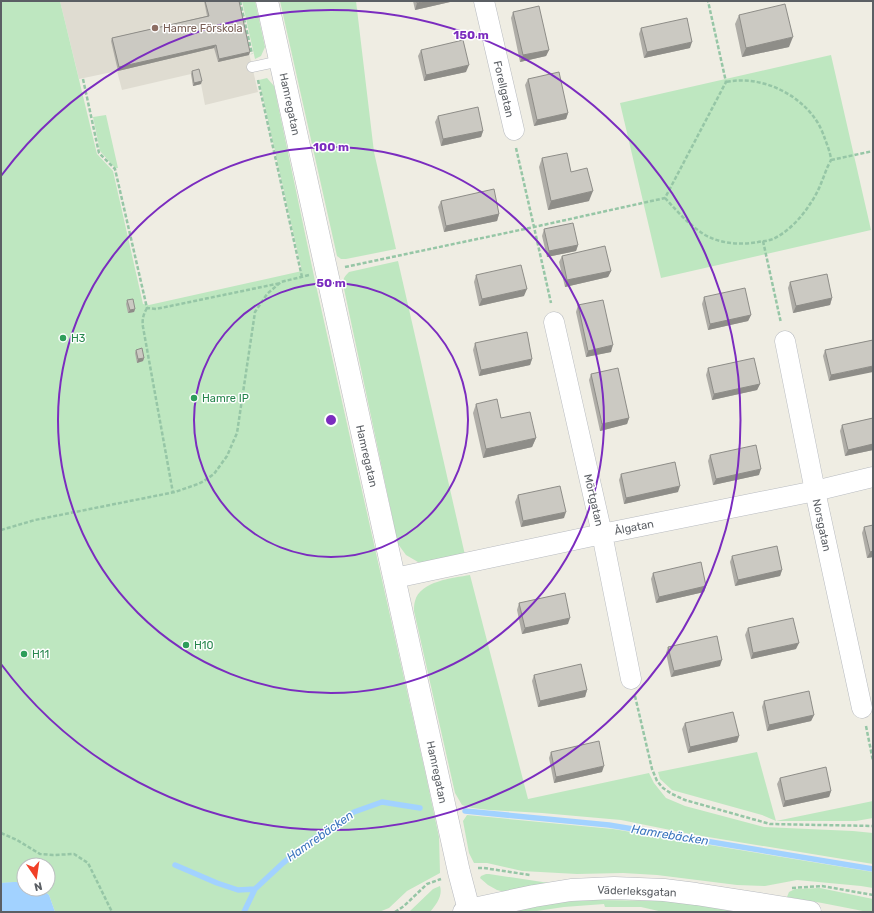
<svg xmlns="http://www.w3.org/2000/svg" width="874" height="913" font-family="Rubik,sans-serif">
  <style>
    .education { fill: #dfdcd1 }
    .green { fill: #bee7c0 }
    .water { fill: #a2d2ff }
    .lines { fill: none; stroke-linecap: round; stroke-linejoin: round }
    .stream { stroke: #a2d2ff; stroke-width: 5.5 }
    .service-casing { stroke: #b8bbc0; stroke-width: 11 }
    .minor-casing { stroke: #b8bbc0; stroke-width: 21 }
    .tertiary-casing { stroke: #b8bbc0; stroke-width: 23 }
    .path { stroke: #96c6a6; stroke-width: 2.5; stroke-dasharray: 4 2; stroke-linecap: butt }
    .service { stroke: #fff; stroke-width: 10 }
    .minor { stroke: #fff; stroke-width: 20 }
    .tertiary { stroke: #fff; stroke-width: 22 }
    .wall { fill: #afada7 }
    .shaded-wall { fill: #8e8d88 }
    .building { fill: #cbc9c2; stroke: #8e8d88 }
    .ring { fill: none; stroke: #7b2cbf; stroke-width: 2 }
    .education-dot { fill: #8d6e63; stroke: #fff; stroke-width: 1.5 }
    .leisure-dot { fill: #2e9e5b; stroke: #fff; stroke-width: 1.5 }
    .labels { text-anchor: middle; stroke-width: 3; stroke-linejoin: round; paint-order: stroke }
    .education-label { font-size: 11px; fill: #785e54; stroke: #fff; text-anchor: start }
    .street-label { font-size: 11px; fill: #5b5f64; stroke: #fff }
    .leisure-label { font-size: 11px; fill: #27864d; stroke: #fff; text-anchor: start }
    .water-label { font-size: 12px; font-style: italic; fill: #3d77bf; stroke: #fff }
    .centre { fill: #7b2cbf; stroke: #fff; stroke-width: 2 }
    .ring-label { font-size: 12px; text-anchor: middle; font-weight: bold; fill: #7b2cbf; stroke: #fff; stroke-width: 3; stroke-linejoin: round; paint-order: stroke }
  </style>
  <rect width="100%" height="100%" fill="#efede3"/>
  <path class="education" d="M60 1H237L258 92 205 105 201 84 193 86 191 74 122 90 117 71 79 79Z"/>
  <path class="green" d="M1 1H60L97 154 113 171 143 304 149 305 302 271 259 80 267 78 274 86 315 281 426 776 439 837 440 873 407 891 389 908 379 912H55L49 895 41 889H48V865H24V882L1 883Z
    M242 1H255L265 47 261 56 255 59Z
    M280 1H356L374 152 396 249 346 259H341L337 256Z
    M831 55 871 230 661 278 620 103Z
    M106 115 118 168H115L100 151 93 117Z
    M398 261 465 555 426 563 418 562 406 555 398 544 343 284C343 278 345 276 349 272Z
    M470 575 528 799 649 773 654 783 666 798 685 806 764 827 853 831 873 833V864L690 834 621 820 542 813 489 810 472 808 462 805 455 793 414 611C414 608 414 604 415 601 420 581 453 578 470 575Z
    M757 752 776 821 873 801V818L856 821H776L762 815 672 790 660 779 658 772Z
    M467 815 613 829 873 872V888L861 886 797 880 765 886 737 885 657 875 623 873 577 874 522 871 487 863H474L469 853 463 821Z
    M486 874H489L549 883 505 892 497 890 488 885 480 878 481 876Z
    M440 886C443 896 436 905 430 912H409L433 889Z
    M820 888 873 899V912H868L822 903 787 897 789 892 795 889Z
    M596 900 668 901 716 907 728 909 733 912H663L641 907H605L604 904 564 907 530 912H511L558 902Z"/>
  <path class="water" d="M13 882H24V889H41L49 895 55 912H1V883Z"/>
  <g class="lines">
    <path class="stream" d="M465 811 609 825 873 869
      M175 865 217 883 238 890 255 889
      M244 912 255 889 283 863 312 840 354 812 382 802 420 808"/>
    <defs>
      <path id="service" d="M252 67 280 61"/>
      <path id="minor" d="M484 1 514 130
        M554 322 602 534 631 679
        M785 341 815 491 862 708
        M395 578 602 534 815 491 873 477"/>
      <path id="tertiary" d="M267 1 459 872 469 910
        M464 912 469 910 534 896 571 890 614 888 664 890 696 894 810 912"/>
    </defs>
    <use href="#service" class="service-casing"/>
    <use href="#minor" class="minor-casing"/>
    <use href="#tertiary" class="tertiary-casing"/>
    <path class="path" d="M240 1 252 54
      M83 79 99 153 115 169 147 308 156 309 281 283
      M258 80 302 277
      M516 148 534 227 551 303
      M831 160 873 151
      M665 198C677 211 689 225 705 235 721 244 741 245 758 242 763 241 768 241 773 239 788 232 802 217 810 204 818 193 822 181 827 168 828 166 830 162 831 160 831 155 827 144 825 139 823 133 820 126 816 120 797 92 759 75 726 82
      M763 241 781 323
      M345 267 534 227 665 198 726 82 708 1
      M147 308C143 315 142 320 143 327L173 493
      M1 530 35 520 175 492 198 484 204 481 214 474 227 456 237 433 255 312 267 294 281 282 309 275
      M635 696 652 769 657 781 663 788 672 794 685 800 770 824 873 826
      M866 726 873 761
      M1 833 17 840 40 854 53 855 74 854 88 863 112 912
      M478 868H484L530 875
      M792 888 822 886 873 895
      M395 912 404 906 427 884 441 879"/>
    <use href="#service" class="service"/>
    <use href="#minor" class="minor"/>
    <use href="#tertiary" class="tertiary"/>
  </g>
  <path class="wall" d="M204 1H239L249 55 218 62 214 48 118 71 111 41 112 38 207 16Z
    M413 1H450V2L415 10Z
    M513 12 549 50 546 56 520 62 511 18Z
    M739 15 789 47 742 57 735 24Z
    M641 28 690 48 644 58 639 34Z
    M421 50 466 72 424 81 418 56Z
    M192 71 201 84 193 86 191 74Z
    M528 79 568 113 566 119 534 126 525 85Z
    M438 116 483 131 481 137 441 146 435 122Z
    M542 158 571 172 589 201 548 210 539 167Z
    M441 201 499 214 497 221 444 232 438 207Z
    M544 229 578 245 576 251 547 257 542 236Z
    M562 256 611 271 608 277 565 287 559 262Z
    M476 275 524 296 479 306 474 282Z
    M790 282 832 298 830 305 793 313 788 288Z
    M704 297 751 315 748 321 708 330 702 304Z
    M127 300 135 309 134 312 128 313 126 304Z
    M578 305 611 352 586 357 576 312Z
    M873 340 829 381 823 356 825 350Z
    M475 343 532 359 530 365 479 376 473 350Z
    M136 350 144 358 143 361 137 363 135 353Z
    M708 368 760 384 757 390 712 400 706 375Z
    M591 374 629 418 627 424 600 431 589 380Z
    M476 404 536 438 532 447 483 458 473 413Z
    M873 418V450L845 456 840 431 842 425Z
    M710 455 759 475 713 485 708 461Z
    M621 474 678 492 624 504 619 480Z
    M518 495 564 518 521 527 515 502Z
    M873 525V557L867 558 862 533 864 527Z
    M732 556 782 570 780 576 735 586 730 562Z
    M653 573 706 586 704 592 656 603 651 579Z
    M519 603 568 624 522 634 517 610Z
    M748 628 796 649 751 659 745 635Z
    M668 647 720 666 671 677 666 653Z
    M534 675 587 690 585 697 538 707 532 681Z
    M764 701 814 715 811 721 767 731 762 707Z
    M685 723 739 736 737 742 688 753 682 729Z
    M551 752 602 772 554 783 549 758Z
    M780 778 831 791 829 797 783 807 777 784Z"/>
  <path class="shaded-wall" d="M428 1H450V2L415 10 417 3Z
    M793 37 789 47 742 57 746 48Z
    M692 42 690 48 644 58 647 52Z
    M216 45 214 48 118 71 119 67Z
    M549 50 546 56 520 62 523 55Z
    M250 52 249 55 218 62 219 59Z
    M469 65 466 72 424 81 426 75Z
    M202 81 201 84 193 86 194 83Z
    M568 113 566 119 534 126 537 120Z
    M483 131 481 137 441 146 443 139Z
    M593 191 589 201 548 210 551 201Z
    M499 214 497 221 444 232 446 226Z
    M578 245 576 251 547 257 549 251Z
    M611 271 608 277 565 287 567 280Z
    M527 289 524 296 479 306 482 299Z
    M832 298 830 305 793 313 796 306Z
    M135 309 134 312 128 313 130 310Z
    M751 315 748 321 708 330 710 324Z
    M613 345 611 352 586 357 588 351Z
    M144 358 143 361 137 363 138 359Z
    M532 359 530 365 479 376 481 370Z
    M873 366V372L829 381 831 375Z
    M760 384 757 390 712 400 714 394Z
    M629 418 627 424 600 431 602 424Z
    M536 438 532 447 483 458 486 449Z
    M873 444V450L845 456 848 450Z
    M761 469 759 475 713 485 716 479Z
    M680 486 678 492 624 504 626 498Z
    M566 512 564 518 521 527 523 521Z
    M873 551V557L867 558 870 552Z
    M782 570 780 576 735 586 738 580Z
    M706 586 704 592 656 603 659 597Z
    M570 618 568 624 522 634 525 628Z
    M799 643 796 649 751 659 753 653Z
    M722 660 720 666 671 677 674 671Z
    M587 690 585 697 538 707 540 701Z
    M814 715 811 721 767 731 769 725Z
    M739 736 737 742 688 753 690 747Z
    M604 766 602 772 554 783 556 777Z
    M831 791 829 797 783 807 785 801Z"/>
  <path class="building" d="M205 1H239L250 52 219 59 216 45 119 67 112 38 209 16Z
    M417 1H428L417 3Z
    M785 4 793 37 746 48 739 15Z
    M539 6 549 50 523 55 513 12Z
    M687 18 692 42 647 52 641 28Z
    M463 40 469 65 426 75 421 50Z
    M199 69 202 81 194 83 192 71Z
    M559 72 568 113 537 120 528 79Z
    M478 107 483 131 443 139 438 116Z
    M567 153 571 172 587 168 593 191 551 201 542 158Z
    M494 189 499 214 446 226 441 201Z
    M573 223 578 245 549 251 544 229Z
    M605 246 611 271 567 280 562 256Z
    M521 265 527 289 482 299 476 275Z
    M827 274 832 298 796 306 790 282Z
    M745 288 751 315 710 324 704 297Z
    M133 299 135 309 130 310 127 300Z
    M603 300 613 345 588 351 578 305Z
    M527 332 532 359 481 370 475 343Z
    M873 340V366L831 375 825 350Z
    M142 348 144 358 138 359 136 350Z
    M754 358 760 384 714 394 708 368Z
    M618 368 629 418 602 424 591 374Z
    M497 399 501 418 530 412 536 438 486 449 476 404Z
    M873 418V444L848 450 842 425Z
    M756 445 761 469 716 479 710 455Z
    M675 462 680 486 626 498 621 474Z
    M560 486 566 512 523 521 518 495Z
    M873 525V551L870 552 864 527Z
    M777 546 782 570 738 580 732 556Z
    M701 562 706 586 659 597 653 573Z
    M565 593 570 618 525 628 519 603Z
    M793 618 799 643 753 653 748 628Z
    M717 636 722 660 674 671 668 647Z
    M581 664 587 690 540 701 534 675Z
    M809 691 814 715 769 725 764 701Z
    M733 712 739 736 690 747 685 723Z
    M599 741 604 766 556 777 551 752Z
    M826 767 831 791 785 801 780 778Z"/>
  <g class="ring">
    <circle cx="331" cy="420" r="137"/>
    <circle cx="331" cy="420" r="273"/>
    <path d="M1 176A410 410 0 1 1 1 664"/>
  </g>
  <circle class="education-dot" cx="155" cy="28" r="4"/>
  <g class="leisure-dot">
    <circle cx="63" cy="338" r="4"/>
    <circle cx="194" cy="398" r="4"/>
    <circle cx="186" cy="645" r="4"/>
    <circle cx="24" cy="654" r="4"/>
  </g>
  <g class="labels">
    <g class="education-label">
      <text x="163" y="32">Hamre Förskola</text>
    </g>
    <g class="street-label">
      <text transform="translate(504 89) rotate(77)" y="4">Forellgatan</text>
      <text transform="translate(290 104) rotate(78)" y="4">Hamregatan</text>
      <text transform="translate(367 456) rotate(77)" y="4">Hamregatan</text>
      <text transform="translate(594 500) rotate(77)" y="4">Mörtgatan</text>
      <text transform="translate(822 525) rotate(78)" y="4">Norsgatan</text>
      <text transform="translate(634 527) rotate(-11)" y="4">Ålgatan</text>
      <text transform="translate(437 772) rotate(78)" y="4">Hamregatan</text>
      <text transform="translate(637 891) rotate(2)" y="4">Väderleksgatan</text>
    </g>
    <g class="leisure-label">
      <text x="71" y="342">H3</text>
      <text x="202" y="402">Hamre IP</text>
      <text x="194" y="649">H10</text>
      <text x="32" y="658">H11</text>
    </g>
    <g class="water-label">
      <text transform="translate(670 835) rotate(9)" y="4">Hamrebäcken</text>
      <text transform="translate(320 836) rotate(-35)" y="4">Hamrebäcken</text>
    </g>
  </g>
  <circle cx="331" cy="420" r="6" class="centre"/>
  <g class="ring-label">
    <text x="471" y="39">150 m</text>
    <text x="331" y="151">100 m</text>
    <text x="331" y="287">50 m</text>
  </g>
  <rect width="874" height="913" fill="none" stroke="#5b5f64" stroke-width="4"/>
  <g transform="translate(36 877) rotate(167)"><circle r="19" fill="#ffffff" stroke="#bdbfc1"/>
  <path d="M0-3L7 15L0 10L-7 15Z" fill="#f14027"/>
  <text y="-6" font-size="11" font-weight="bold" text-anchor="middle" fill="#5b5f64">N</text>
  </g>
</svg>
